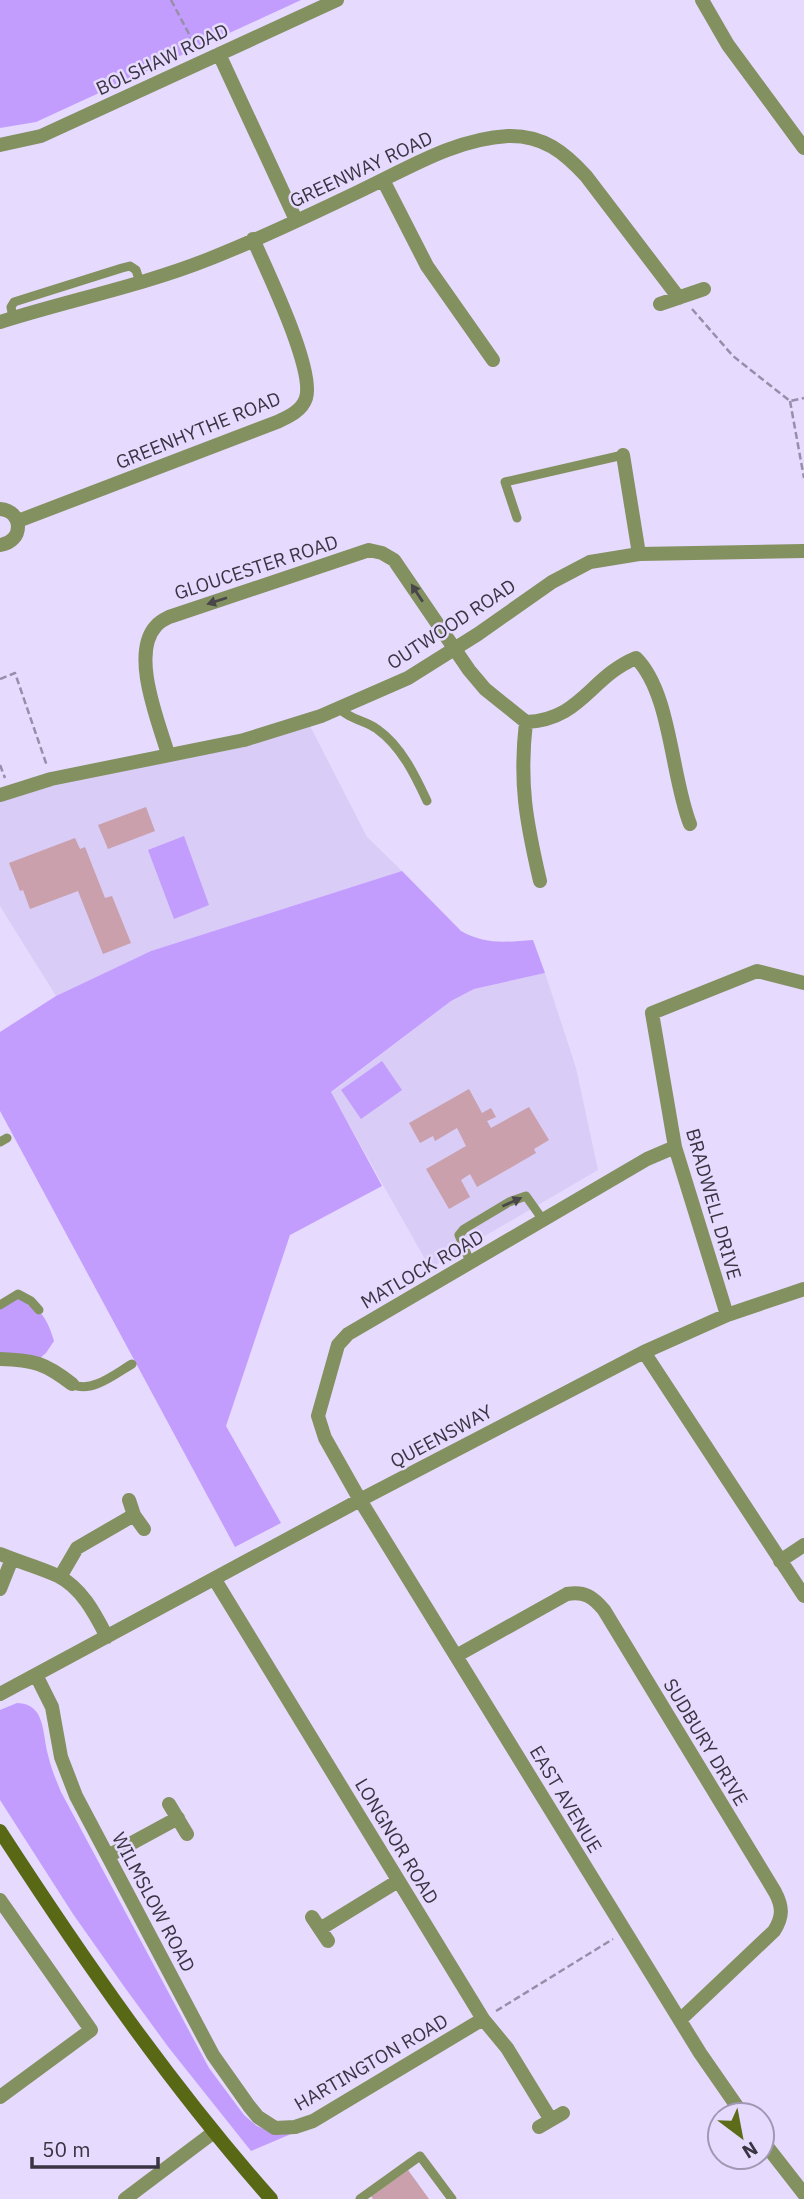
<svg xmlns="http://www.w3.org/2000/svg" width="804" height="2199" font-family="'IBM Plex Sans',sans-serif">
  <style>
    .built { fill: #d9ccf6 }
    .green { fill: #c29dfe }
    .building { fill: #c9a0ab }
    .lines { fill: none; stroke-linecap: round; stroke-linejoin: round }
    .path { stroke: #978fa9; stroke-width: 2.5; stroke-dasharray: 7 3.5; stroke-linecap: butt }
    .service { stroke: #83905f; stroke-width: 9 }
    .minor { stroke: #83905f; stroke-width: 14 }
    .tertiary { stroke: #83905f; stroke-width: 14 }
    .secondary { stroke: #586814; stroke-width: 14 }
    .oneway { fill: #494749 }
    .labels { text-anchor: middle; stroke-width: 5; stroke-linejoin: round; paint-order: stroke }
    .street-label { font-size: 19px; fill: #3a3543; stroke: #e6dafe }
  </style>
  <rect width="100%" height="100%" fill="#e6dafe"/>
  <path class="built" d="M308 722 367 837 402 871 151 951 56 996 0 906V797Z
    M545 973 576 1068 598 1170 430 1268 331 1093 451 1001 474 989Z"/>
  <path class="green" d="M0 0H301L36 122 0 128Z
    M184 836 209 905 174 919 148 850Z
    M402 871 461 931C486 945 505 942 533 940L545 973 474 989 451 1001 331 1092 382 1186 290 1235 226 1426 281 1523 235 1547 0 1111V1032L56 996 151 951Z
    M382 1061 402 1090 361 1119 341 1090Z
    M18 1294C39 1309 47 1316 54 1341L46 1353 35 1362 0 1359V1305Z
    M17 1703C46 1704 42 1733 48 1755 51 1768 56 1780 61 1792L209 2068 244 2115 257 2126 275 2134H291L251 2151 169 2048 123 1985 73 1914 0 1800V1710Z"/>
  <path class="building" d="M146 807 155 831 108 849 98 825Z
    M75 838 80 849 85 847 105 898 112 896 131 943 103 954 78 891 30 909 23 890 20 891 9 863Z
    M469 1089 482 1113 491 1108 496 1117 487 1121 491 1128 529 1107 549 1140 534 1149 536 1153 477 1187 470 1174 461 1180 470 1197 449 1209 426 1169 466 1146 457 1128 435 1141 433 1136 420 1143 409 1123Z
    M408 2170 429 2199H373L371 2196Z"/>
  <g class="lines">
    <path class="path" d="M171 0 197 49
      M692 309 733 356 790 401 804 398
      M790 401 804 478
      M0 679 15 673 47 766
      M0 765 5 778
      M496 2011 613 1939"/>
    <path class="service" d="M13 318 11 307 14 302 122 268 130 266 136 270 140 282
      M517 518 505 482 623 455
      M339 708C350 720 365 720 377 729 401 746 415 775 427 801
      M0 1142 7 1138
      M471 1264 459 1235 464 1229 509 1202 526 1196 543 1220
      M0 1305 18 1294 31 1301 39 1310
      M72 1384C91 1394 115 1374 132 1364
      M360 2199 420 2156 452 2199"/>
    <path class="minor" d="M702 0 728 45 804 148
      M219 54 296 220
      M0 145 41 136 337 0
      M383 180 427 266 493 360
      M660 304 704 289
      M0 322C69 300 141 286 209 259 260 239 310 215 360 191 407 169 454 139 508 136 543 135 564 152 586 176L679 298
      M623 455 639 554
      M0 509C24 511 24 542 0 545
      M18 521 277 422C288 417 302 411 306 398 315 369 266 269 253 239
      M526 722C519 783 526 821 540 881
      M168 754C159 723 130 654 156 626 159 622 165 619 169 617L369 550 382 553 394 560 469 670 485 689 526 722C581 720 590 677 636 658 671 693 671 776 690 824
      M675 1147 647 1159 348 1334 338 1345 318 1416 325 1438 360 1500 700 2053 743 2115
      M727 1315 675 1147 652 1013 757 971 804 983
      M644 1352 727 1315 804 1289
      M0 1359C34 1360 45 1363 72 1384
      M129 1500 134 1515 144 1529
      M0 1554C19 1562 39 1567 58 1576 82 1588 95 1614 107 1637
      M780 1561 804 1545
      M60 1577 77 1548 134 1515
      M215 1580 483 2019 507 2048 551 2120
      M0 1589 12 1559
      M456 1656 567 1594C585 1591 593 1597 604 1610L775 1892C783 1907 783 1917 774 1931L680 2020
      M36 1675 52 1707 61 1757 76 1796 213 2055 249 2106 258 2117 275 2128 295 2127 313 2121 483 2019
      M0 1694 360 1500 644 1352 804 1596
      M169 1804 187 1834
      M108 1856 178 1818
      M0 1900 91 2030 0 2097
      M312 1917 328 1941
      M320 1929 398 1881
      M539 2127 563 2113
      M762 2140 804 2194
      M125 2199 214 2132"/>
    <path class="tertiary" d="M0 795 51 779 244 740 321 716 408 678 478 634 552 582 590 562 639 554 804 551"/>
    <path class="secondary" d="M0 1831C83 1959 170 2085 271 2199"/>
  </g>
  <defs><path id="oneway-solid" d="M-6-.8H1V-3.2L6.5 0L1 3.2V.8H-6Z" transform="scale(1.75)"/></defs>
  <g class="oneway">
    <use href="#oneway-solid" transform="translate(417 593) rotate(-123)"/>
    <use href="#oneway-solid" transform="translate(217 601) rotate(162)"/>
    <use href="#oneway-solid" transform="translate(512 1202) rotate(-24)"/>
  </g>
  <g class="labels">
    <g class="street-label">
      <text transform="translate(162 59) rotate(-25)" y="7">BOLSHAW ROAD</text>
      <text transform="translate(361 169) rotate(-25)" y="7">GREENWAY ROAD</text>
      <text transform="translate(198 430) rotate(-22)" y="7">GREENHYTHE ROAD</text>
      <text transform="translate(256 567) rotate(-18)" y="7">GLOUCESTER ROAD</text>
      <text transform="translate(451 624) rotate(-33)" y="7">OUTWOOD ROAD</text>
      <text transform="translate(714 1204) rotate(74)" y="7">BRADWELL DRIVE</text>
      <text transform="translate(422 1269) rotate(-30)" y="7">MATLOCK ROAD</text>
      <text transform="translate(441 1436) rotate(-28)" y="7">QUEENSWAY</text>
      <text transform="translate(706 1742) rotate(59)" y="7">SUDBURY DRIVE</text>
      <text transform="translate(566 1799) rotate(59)" y="7">EAST AVENUE</text>
      <text transform="translate(397 1841) rotate(59)" y="7">LONGNOR ROAD</text>
      <text transform="translate(154 1902) rotate(62)" y="7">WILMSLOW ROAD</text>
      <text transform="translate(371 2062) rotate(-30)" y="7">HARTINGTON ROAD</text>
    </g>
  </g>
  <g transform="translate(741 2136) rotate(148)"><circle r="33" fill="#e6dafe" stroke="#a198b3" stroke-width="2"/>
  <path d="M0-5L12 26L0 18L-12 26Z" fill="#5c6c18"/>
  <text y="-10" font-size="19" font-weight="bold" text-anchor="middle" fill="#3a3543">N</text>
  </g>
  <path d="M32 2157v10h126v-10" fill="none" stroke="#3a3543" stroke-width="3.5"/>
  <text x="42" y="2157" font-size="21" fill="#3a3543" stroke="#e6dafe" stroke-width="5" paint-order="stroke">50 m</text>
</svg>
